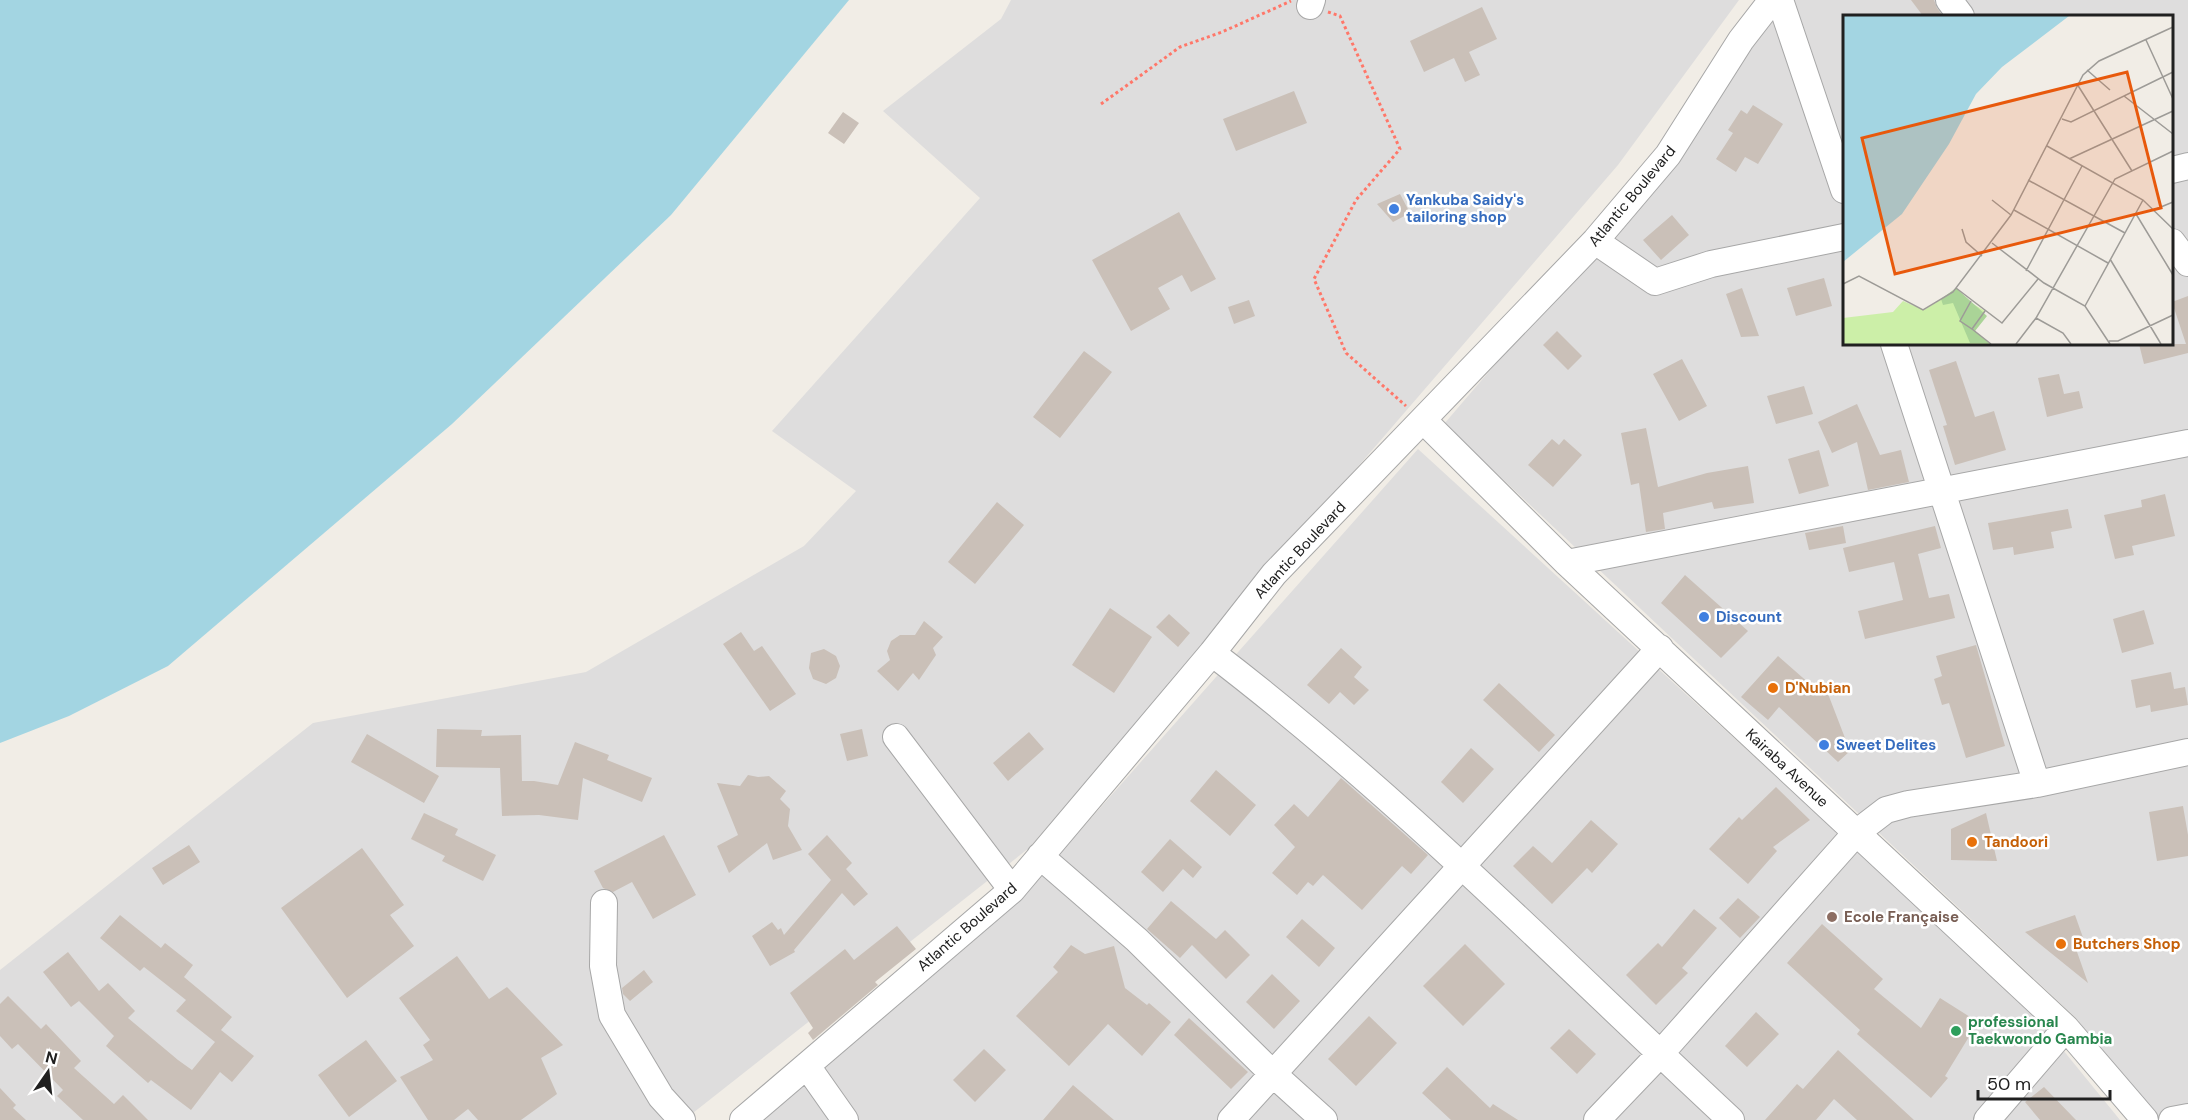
<svg xmlns="http://www.w3.org/2000/svg" width="2188" height="1120" font-family="'DM Sans',sans-serif">
  <style>
    .residential { fill: #dedddd; fill-rule: evenodd }
    .water { fill: #a3d5e2 }
    .building { fill: #cac0b8 }
    .lines { fill: none; stroke-linecap: round; stroke-linejoin: round }
    .minor-casing { stroke: #a7a7a7; stroke-width: 28 }
    .path { stroke: #ff7769; stroke-width: 3; stroke-dasharray: 3 3; stroke-linecap: butt }
    .minor { stroke: #fff; stroke-width: 26 }
    .shop-dot { fill: #3f7fe0; stroke: #fff; stroke-width: 2 }
    .food-dot { fill: #e8710a; stroke: #fff; stroke-width: 2 }
    .education-dot { fill: #8d6e63; stroke: #fff; stroke-width: 2 }
    .leisure-dot { fill: #2e9e5b; stroke: #fff; stroke-width: 2 }
    .labels { text-anchor: middle; stroke-width: 5; stroke-linejoin: round; paint-order: stroke }
    .street-label { font-size: 15px; fill: #202020; stroke: #fff }
    .shop-label { font-size: 15px; font-weight: bold; fill: #366cbe; stroke: #fff; text-anchor: start }
    .food-label { font-size: 15px; font-weight: bold; fill: #c56008; stroke: #fff; text-anchor: start }
    .education-label { font-size: 15px; font-weight: bold; fill: #785e54; stroke: #fff; text-anchor: start }
    .leisure-label { font-size: 15px; font-weight: bold; fill: #27864d; stroke: #fff; text-anchor: start }
    .inset-road { fill: none; stroke: #9d9b97; stroke-width: 1.5 }
    .view { fill: #e8590c; fill-opacity: 0.15; stroke: #e8590c; stroke-width: 3 }
    .inset-edge { fill: none; stroke: #202020; stroke-width: 3 }
  </style>
  <rect width="100%" height="100%" fill="#f1ede6"/>
  <path class="residential" d="M1011 0H1739L1618 165 1029 848 684 1120H0V970L313 723 586 672 804 546 856 491 772 431 980 198 883 111 1001 19Z
    M1778 0H2188V1120H2157L2076 1018 1444 424 1668 163ZM1844 16H2172V344H1844Z
    M1418 449 2028 1007 2120 1120H745L1023 895Z"/>
  <path class="water" d="M0 0H849L671 215 452 424 168 666 69 716 0 743Z"/>
  <path class="building" d="M1911 0H1934L1937 8 1943 16H1923Z
    M1482 7 1497 39 1469 52 1480 75 1465 82 1454 58 1424 72 1410 41Z
    M1294 91 1307 123 1236 151 1223 119Z
    M1753 105 1783 124 1758 164 1745 157 1736 172 1716 159 1733 133 1728 130 1741 110 1747 114Z
    M843 112 859 123 844 144 828 133Z
    M1400 194 1410 213 1393 222 1377 204Z
    M1179 212 1216 279 1191 292 1182 275 1158 288 1170 309 1131 331 1092 260Z
    M1672 215 1689 235 1661 260 1643 240Z
    M1824 278 1832 306 1796 316 1787 288Z
    M1742 288 1759 336 1741 337 1726 294Z
    M2188 296V353L2144 364 2139 344H2186L2172 302Z
    M1249 300 1255 316 1234 324 1228 307Z
    M1557 331 1582 356 1568 370 1543 345Z
    M1084 351 1112 372 1060 438 1033 417Z
    M1682 359 1707 406 1679 421 1653 374Z
    M1956 361 1975 417 1994 411 2006 450 1955 465 1943 426 1947 425 1929 370Z
    M2059 374 2064 394 2079 391 2083 408 2047 417 2038 378Z
    M1804 386 1813 414 1776 424 1767 396Z
    M1857 404 1880 455 1901 450 1909 482 1868 490 1857 442 1832 453 1818 422Z
    M1646 428 1658 487 1707 473 1748 466 1754 503 1714 509 1712 502 1663 513 1665 529 1646 532 1639 483 1631 485 1621 433Z
    M1552 439 1559 445 1564 439 1582 455 1553 487 1528 465Z
    M1819 450 1829 486 1799 494 1788 459Z
    M2165 494 2175 536 2132 546 2134 555 2115 559 2104 515 2142 507 2141 500Z
    M997 502 1024 525 975 584 948 562Z
    M2068 509 2072 528 2051 532 2054 548 2014 555 2013 547 1993 550 1988 523Z
    M1843 526 1846 543 1809 550 1805 533Z
    M1935 526 1941 548 1918 554 1929 598 1949 594 1955 618 1865 639 1858 611 1903 600 1894 562 1849 572 1843 548Z
    M1685 575 1748 631 1721 658 1661 603Z
    M1110 608 1152 637 1114 693 1072 665Z
    M2144 610 2154 644 2122 653 2113 619Z
    M1169 614 1190 633 1178 647 1156 627Z
    M924 621 943 637 933 648 936 655 919 680 913 673 898 691 877 671 890 660 887 651 891 641 900 635H915Z
    M741 632 754 651 762 646 796 694 770 711 723 644Z
    M1976 645 2005 746 1966 758 1949 703 1942 705 1934 679 1942 676 1936 656Z
    M1341 648 1362 667 1354 677 1369 690 1354 705 1340 692 1329 704 1307 685Z
    M824 649 836 656 840 666 836 678 826 684 813 679 809 668 811 653Z
    M1778 656 1819 692 1825 686 1850 751 1838 762 1779 707 1768 720 1741 697Z
    M2171 672 2174 689 2185 687 2188 705 2151 712 2150 705 2136 708 2131 680Z
    M1499 683 1555 735 1539 752 1483 700Z
    M437 729 482 730 481 736 521 735 522 781H534L558 785 575 742 609 755 607 760 652 778 642 802 583 778 578 820 539 815 502 816 500 768 436 767Z
    M862 729 868 756 847 761 840 734Z
    M1029 732 1044 749 1008 781 993 763Z
    M367 734 439 776 424 803 351 762Z
    M1471 748 1494 769 1463 803 1441 782Z
    M1216 770 1256 805 1230 836 1190 801Z
    M748 775 758 777 769 776 786 791 780 799 790 809 788 826 802 850 773 860 767 843 729 873 717 846 738 835 717 783 740 786Z
    M1341 778 1428 855 1411 874 1402 866 1362 910 1323 875 1313 886 1308 882 1297 895 1272 873 1295 847 1274 825 1294 804 1308 817Z
    M1776 787 1810 820 1773 847 1777 851 1748 884 1709 849 1739 817 1742 820Z
    M2183 806 2188 835V856L2157 861 2149 812Z
    M424 813 458 829 455 835 496 855 483 881 442 861 445 856 411 839Z
    M1986 813 1997 861 1951 860V829Z
    M1591 820 1618 844 1592 873 1587 868 1552 904 1513 866 1533 846 1552 863Z
    M664 835 696 895 653 919 632 882 613 892 603 888 594 871Z
    M827 835 852 863 846 869 868 894 854 906 842 893 794 950 795 952 770 966 752 936 772 922 778 930 781 928 784 935 831 880 808 854Z
    M1170 839 1202 867 1193 878 1183 869 1163 892 1141 872Z
    M189 845 200 862 163 885 152 868Z
    M362 848 404 905 390 915 414 946 347 998 281 908Z
    M1738 898 1760 917 1740 938 1719 918Z
    M1171 901 1216 939 1225 930 1250 955 1226 979 1192 945 1180 958 1147 929Z
    M1694 909 1717 928 1682 968 1688 973 1656 1005 1626 975 1658 943 1662 947Z
    M120 915 161 948 165 943 193 965 184 977 232 1017 221 1030 254 1056 232 1082 220 1072 191 1110 151 1080 148 1083 106 1046 114 1036 79 1001 71 1007 43 972 68 952 99 991 108 983 135 1011 128 1018 178 1060 192 1070 215 1042 176 1011 186 1000 144 967 140 971 100 938Z
    M2075 915 2086 946 2076 949 2088 983 2025 932Z
    M1302 919 1335 948 1319 967 1286 937Z
    M1822 924 1883 979 1874 989 1921 1028 1940 998 1978 1022 1945 1076 1948 1078 1931 1098 1857 1034 1860 1030 1787 963Z
    M897 926 916 949 875 982 878 985 813 1040 808 1033 813 1028 790 993 845 949 854 960Z
    M1465 944 1505 984 1463 1026 1423 986Z
    M1071 945 1085 954 1114 946 1125 988 1147 1005 1149 1003 1171 1022 1142 1056 1108 1024 1069 1066 1016 1016 1058 972 1053 967Z
    M457 956 489 999 507 987 563 1045 541 1058 557 1094 521 1120H478L468 1109 454 1120H428L400 1077 433 1060 423 1045 430 1040 399 998Z
    M644 970 653 982 630 1001 623 994 622 988Z
    M1272 974 1300 1001 1274 1029 1246 1002Z
    M8 996 41 1029 46 1024 81 1061 74 1068 114 1104 123 1095 148 1120H83L57 1096 63 1090 18 1044 12 1049 0 1036V1004Z
    M1756 1012 1779 1034 1747 1067 1725 1046Z
    M1369 1016 1397 1043 1356 1086 1328 1059Z
    M1189 1018 1248 1072 1231 1089 1174 1035Z
    M1569 1029 1596 1054 1577 1074 1550 1048Z
    M366 1040 397 1081 349 1117 318 1075Z
    M984 1049 1006 1070 975 1102 953 1080Z
    M1838 1050 1914 1120H1857L1834 1099 1816 1120H1765L1797 1084 1803 1089Z
    M1447 1067 1490 1108 1493 1104 1518 1120H1451L1422 1093Z
    M1073 1085 1114 1120H1043Z
    M2044 1087 2076 1120H2040L2025 1102Z
    M0 1088 16 1105 13 1108 26 1120H0Z"/>
  <g class="lines">
    <defs>
      <path id="minor" d="M1780 0 1844 190
        M1949 0 1961 16
        M1310 6 1312 0
        M2172 170 2188 166
        M1595 241 1655 282 1711 264 1844 237
        M2172 242 2188 263
        M1894 344 2037 784
        M1424 421 1567 563 2066 1028 2145 1120
        M1567 563 2188 443
        M1212 653C1398 795 1561 962 1731 1120
        M896 737 1012 890
        M1040 856 1137 940 1273 1074 1324 1120
        M604 903 603 966 612 1015 661 1097 682 1120
        M807 1066 845 1120
        M743 1120 1012 890 1212 653 1274 574 1595 241 1668 155 1741 40 1772 0
        M1231 1120 1660 648
        M1597 1120 1660 1054 1856 833 1886 810 1908 804 2037 784 2188 752
        M1987 1120 2066 1028
        M2172 1120 2188 1117"/>
    </defs>
    <use href="#minor" class="minor-casing"/>
    <path class="path" d="M1328 12 1340 16 1400 149 1356 200 1314 279 1346 353 1406 406
      M1101 104 1180 47 1222 32 1291 1"/>
    <use href="#minor" class="minor"/>
  </g>
  <g class="shop-dot">
    <circle cx="1394" cy="209" r="6"/>
    <circle cx="1704" cy="617" r="6"/>
    <circle cx="1824" cy="745" r="6"/>
  </g>
  <g class="food-dot">
    <circle cx="1773" cy="688" r="6"/>
    <circle cx="1972" cy="842" r="6"/>
    <circle cx="2061" cy="944" r="6"/>
  </g>
  <circle class="education-dot" cx="1832" cy="917" r="6"/>
  <circle class="leisure-dot" cx="1956" cy="1031" r="6"/>
  <g class="labels">
    <g class="street-label">
      <text transform="translate(1632 196) rotate(-50)" y="5">Atlantic Boulevard</text>
      <text transform="translate(1300 550) rotate(-47)" y="5">Atlantic Boulevard</text>
      <text transform="translate(1787 768) rotate(43)" y="5">Kairaba Avenue</text>
      <text transform="translate(967 927) rotate(-41)" y="5">Atlantic Boulevard</text>
    </g>
    <g class="shop-label">
      <text x="1406" y="205">Yankuba Saidy's<tspan x="1406" dy="17">tailoring shop</tspan></text>
      <text x="1716" y="622">Discount</text>
      <text x="1836" y="750">Sweet Delites</text>
    </g>
    <g class="food-label">
      <text x="1785" y="693">D'Nubian</text>
      <text x="1984" y="847">Tandoori</text>
      <text x="2073" y="949">Butchers Shop</text>
    </g>
    <g class="education-label">
      <text x="1844" y="922">Ecole Française</text>
    </g>
    <g class="leisure-label">
      <text x="1968" y="1027">professional<tspan x="1968" dy="17">Taekwondo Gambia</tspan></text>
    </g>
  </g>
  <g transform="translate(1843 15)">
    <rect width="330" height="330" fill="#f1ede6"/>
    <path d="M110 277 142 296 132 316 147 329H0V303L50 297 60 286 81 295Z" fill="#ccefa8"/>
    <path d="M113 273 144 301 132 316 146 328H127L110 288 100 290 98 284Z" fill="#aad497"/>
    <path d="M0 1H226L159 52 133 79 106 129 59 199 0 247Z" fill="#a3d5e2"/>
    <path class="inset-road" d="M303 25 330 84M244 55 267 75M234 69 289 156M281 81 330 119M219 104 228 107 330 57M204 131 300 185 330 214M226 144 330 96M185 165 282 218M149 185 168 200M313 194 330 187M171 195 265 248M293 199 330 260M119 214 123 227 139 241M149 228 201 268 242 291 267 329M267 244 318 329M183 256 239 151M0 269 16 261 80 295 110 277 168 200 240 60 256 46 330 12M113 273 159 308 195 264M128 286 117 306 129 314 142 296M242 291 300 185M193 303 220 318 228 329M129 314 148 329M266 326H275L330 300M173 329 193 303 272 164 330 136"/>
    <path class="view" d="M284 57 318 193 52 259 19 123Z"/>
    <rect width="330" height="330" class="inset-edge"/>
  </g>
  <g transform="translate(48 1072) rotate(14)" stroke="#ffffff" stroke-width="4.5" paint-order="stroke">
  <path d="M0-4.5L10 22L0 15L-10 22Z" fill="#202020"/>
  <text y="-9" font-size="16" font-weight="bold" text-anchor="middle" fill="#202020">N</text>
  </g>
  <path d="M1978 1090v9h132v-9" fill="none" stroke="#202020" stroke-width="3"/>
  <text x="1987" y="1090" font-size="18" fill="#202020" stroke="#ffffff" stroke-width="4.5" paint-order="stroke">50 m</text>
</svg>
